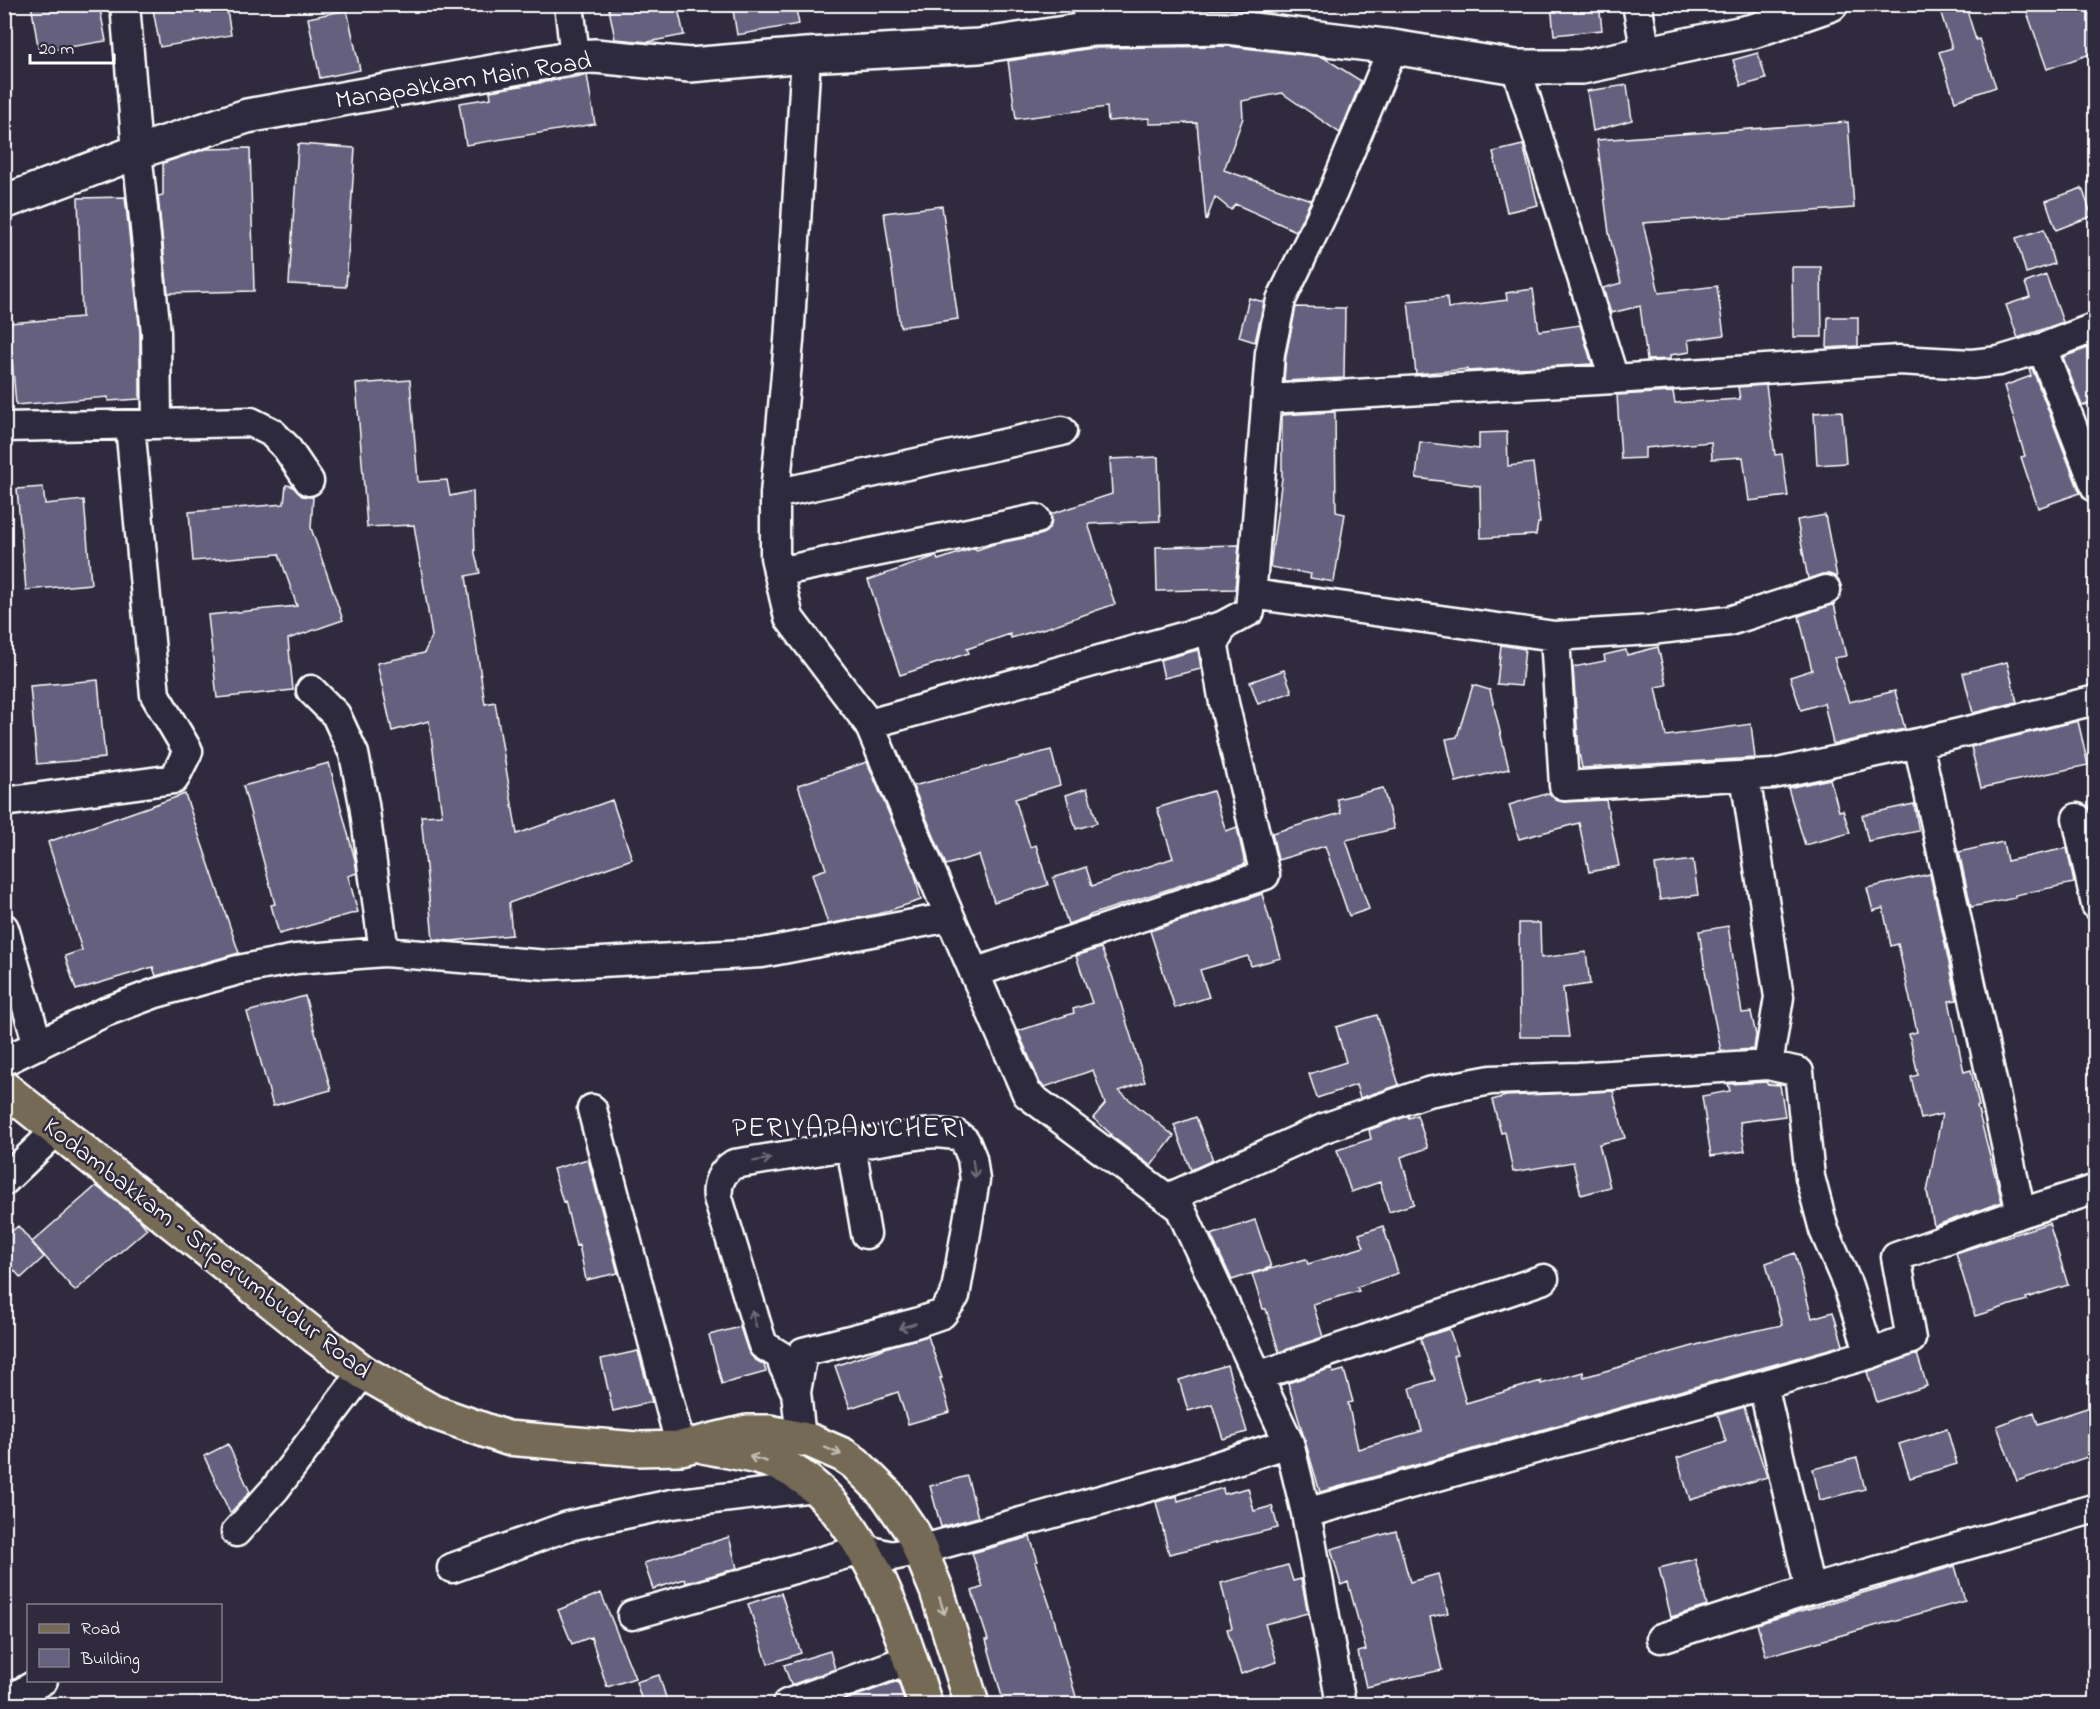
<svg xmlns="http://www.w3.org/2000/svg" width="2100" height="1709" font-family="'Indie Flower',sans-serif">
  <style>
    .building { fill: #66617f; stroke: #fff; stroke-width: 1.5 }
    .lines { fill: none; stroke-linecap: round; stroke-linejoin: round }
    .minor-casing { stroke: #fff; stroke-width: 33 }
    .tertiary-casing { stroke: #fff; stroke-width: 38 }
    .secondary-casing { stroke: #fff; stroke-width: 38 }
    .primary-casing { stroke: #fff; stroke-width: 38 }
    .minor { stroke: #2f2a3d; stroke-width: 28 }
    .tertiary { stroke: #2f2a3d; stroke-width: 33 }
    .secondary { stroke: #2f2a3d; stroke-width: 33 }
    .primary { stroke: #756a55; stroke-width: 33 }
    .oneway { stroke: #6d6a77 }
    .oneway2 { stroke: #c1bcb2 }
    .labels { text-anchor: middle; stroke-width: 5; stroke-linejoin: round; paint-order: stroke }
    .street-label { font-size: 26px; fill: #fff; stroke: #2f2a3d }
    .quarter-label { font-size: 28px; letter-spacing: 1.5px; fill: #fff; stroke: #2f2a3d }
  </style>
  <rect width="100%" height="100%" fill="#2f2a3d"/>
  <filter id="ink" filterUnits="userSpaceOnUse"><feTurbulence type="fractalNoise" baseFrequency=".0167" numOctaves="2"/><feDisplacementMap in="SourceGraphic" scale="12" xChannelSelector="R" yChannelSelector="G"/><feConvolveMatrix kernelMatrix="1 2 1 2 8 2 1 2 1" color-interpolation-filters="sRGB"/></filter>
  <g filter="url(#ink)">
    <path class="building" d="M31 4H99L106 41 39 52Z
      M152 4H226L231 35 160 47Z
      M608 4H677L684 35 648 42 615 39Z
      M732 4H795L799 24 737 35Z
      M1551 4H1599L1602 30 1554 35Z
      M1938 4H1965L1976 40 1979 39 1996 87 1955 101 1939 52 1952 48Z
      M2024 4H2096V52L2047 69Z
      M347 10 360 70 320 78 308 18Z
      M1227 46 1323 57 1361 81 1340 133 1282 93 1242 101 1243 118 1224 170 1311 200 1296 231 1235 204 1231 210 1215 197 1206 221 1197 123 1149 124V118L1108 121 1107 107 1016 119 1008 61 1093 48Z
      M1758 53 1766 79 1741 86 1733 60Z
      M587 75 595 124 466 145 459 103 491 98 490 91Z
      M1627 85 1632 120 1593 131 1587 91Z
      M1848 122 1854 208 1643 223 1659 293 1717 286 1724 335 1688 340 1690 352 1670 355V359L1647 360 1640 306 1611 313 1603 288 1621 283 1609 233 1597 140Z
      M298 144 355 148 346 287 289 284Z
      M1523 145 1538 205 1507 212 1493 152Z
      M250 148 254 291 168 293 158 196 163 195V163L206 149Z
      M2082 188 2092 216 2056 230 2046 201Z
      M125 197 140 333V399L108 401V397L16 405 9 323 82 317 78 198Z
      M942 206 958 319 900 327 884 213Z
      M2044 229 2054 264 2026 273 2016 238Z
      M1792 267H1821L1822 337H1793Z
      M2046 275 2063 322 2018 338 2006 305 2030 297 2025 283Z
      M1533 289 1539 331 1580 325 1592 364 1467 371V369L1416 374 1408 301 1447 297 1448 308 1507 300 1506 293Z
      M1249 298 1264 302 1255 342 1239 337Z
      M1296 307 1345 308 1344 378 1284 381 1286 355Z
      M1828 317H1858V346L1827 348Z
      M2096 345V401L2082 406 2063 357Z
      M2032 368 2080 493 2038 508 2021 457 2025 456 2004 386 2031 376 2029 369Z
      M410 380 418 482 447 480 450 496 473 491 475 554 480 573 466 576 485 704 495 702 517 834 612 800 632 859 509 903 512 935 451 941 433 939 421 816 442 815 429 721 392 731 377 663 424 653 432 636 414 525 367 527 356 384Z
      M1766 385 1775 455 1782 454 1788 496 1749 501 1743 457 1712 459 1711 442 1645 448V458L1621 459 1617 395 1673 392 1675 403 1740 399 1738 387Z
      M1842 411 1846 463 1817 465 1814 413Z
      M1335 412 1336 512 1345 514 1334 582 1310 578 1311 574 1270 567 1282 478V415Z
      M1507 432 1508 466 1533 463 1540 523H1538L1536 535 1481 538 1480 486 1416 478 1420 442 1479 449V433Z
      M1158 457 1160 521 1088 524 1115 604 1049 627 1011 638 1010 634 967 649 969 653 900 675 868 580 936 556 938 560 971 549 975 548 976 550 994 544 1040 535 1046 532 1051 525V514L1112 494 1110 459Z
      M286 485 292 486 302 496 313 497 311 528 343 620 288 639 293 690 217 698 208 615 297 606 279 554 193 561 189 512 284 504Z
      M43 487 45 504 84 500 91 584 26 590 17 489Z
      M1825 515 1837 577 1829 574H1822L1808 579 1797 520Z
      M1239 545 1235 589 1157 591 1156 547Z
      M1834 604 1846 656 1834 658 1849 702 1895 691 1905 729 1833 744 1824 703 1801 710 1790 677 1812 670 1799 616Z
      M1501 645 1525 649 1521 686 1497 684Z
      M1658 647 1667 685 1656 687 1666 736 1751 724 1755 758 1582 768 1579 753 1573 667 1605 661 1604 655 1626 650 1627 655Z
      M1198 650 1201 669 1164 678 1160 660Z
      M2007 662 2017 702 1973 713 1963 673Z
      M1284 670 1292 692 1258 704 1250 682Z
      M98 680 105 758 37 764 30 686Z
      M1473 685 1490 690 1509 769 1456 782 1446 739 1457 737Z
      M2078 721 2088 765 1981 788 1971 747Z
      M1051 750 1060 785 1015 799 1030 847 1036 845 1048 885 994 902 979 855 946 865 913 786Z
      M867 762 915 875 921 900 878 914 828 924 812 874 826 869 798 785Z
      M329 763 355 860 357 873 348 876 358 912 279 934 271 905 275 904 243 786Z
      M1830 779 1839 811 1843 810 1850 833 1805 845 1788 788Z
      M1087 788 1097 823 1076 829 1066 795Z
      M1383 788 1394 829 1346 840 1369 909 1349 916 1325 846 1278 860 1272 833 1341 813 1337 799Z
      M1213 791 1226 831 1237 827 1245 864 1090 915V916L1068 924 1053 878 1086 867 1092 886 1173 858 1157 808Z
      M1549 793 1556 800 1564 802 1606 800 1619 866 1589 872 1579 823 1519 839 1509 805Z
      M185 794 239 953 156 976 153 967 76 990 65 956 82 950 48 842Z
      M1914 804 1919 831 1868 841 1862 815Z
      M2003 842 2007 861 2067 848 2074 883 2015 895V898L1971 907 1959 852Z
      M1693 860 1698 895 1660 900 1655 865Z
      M1930 874 1957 1000 1949 1001 1964 1072 1971 1070 1979 1106H1977L2002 1202 1934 1226 1927 1192 1942 1114 1921 1119 1911 1077 1918 1075 1909 1034 1917 1032 1898 944 1891 946 1883 908 1873 911 1867 888Z
      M1262 894 1281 958 1251 966 1248 956 1200 970 1209 997 1175 1008 1150 931Z
      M1519 923H1540L1541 958 1586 952 1590 984 1563 988 1569 1037H1520Z
      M1728 926 1742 1013 1751 1012 1756 1035 1754 1049 1721 1051 1707 983 1699 931Z
      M1101 948 1112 975 1145 1082 1119 1091 1174 1136 1151 1166 1110 1135 1111 1134 1093 1118 1105 1104 1093 1070 1045 1087 1040 1083 1018 1031 1074 1013 1073 1009 1092 1003 1076 956Z
      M305 996 331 1090 273 1106 247 1012Z
      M1377 1015 1399 1085 1360 1098 1356 1085 1317 1098 1309 1074 1346 1062 1336 1027Z
      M1767 1082V1084L1780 1085 1785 1116 1740 1122 1745 1151 1711 1156 1702 1096 1730 1091 1728 1084Z
      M1613 1091 1625 1138 1599 1144 1610 1187 1581 1195 1573 1162 1513 1172 1505 1132 1501 1133 1492 1100 1506 1096Z
      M1417 1115 1428 1148 1401 1157 1414 1204 1389 1212 1380 1182 1351 1192 1337 1150 1371 1139 1369 1130 1408 1116 1409 1118Z
      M1196 1117 1213 1160 1191 1170 1174 1125Z
      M588 1159 618 1273 586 1280 579 1245 576 1246 565 1201 563 1202 553 1169Z
      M96 1186 140 1220 147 1229 75 1291 32 1242Z
      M1255 1220 1271 1267 1232 1280 1211 1235Z
      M2049 1223 2068 1285 2026 1298 2027 1300 1975 1316 1956 1253Z
      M18 1226 44 1257 21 1278 4 1259V1238Z
      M1383 1226 1398 1273 1357 1287 1359 1291 1313 1304 1323 1337 1279 1352 1266 1309H1263L1252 1274 1306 1259 1308 1264 1364 1247 1359 1234Z
      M1795 1253 1812 1318 1833 1312 1843 1345 1320 1492 1288 1383 1332 1368 1333 1373 1344 1370 1353 1402 1348 1403 1358 1449 1422 1431 1410 1388 1435 1380 1420 1338 1449 1329 1458 1354 1453 1356 1466 1403 1541 1381V1384L1583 1372 1584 1377 1721 1338 1782 1325 1766 1263Z
      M740 1327 748 1351 754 1359 764 1365 766 1372 722 1384 709 1335Z
      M928 1336 942 1378H940L950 1412 908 1424 898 1392 850 1408 835 1366 891 1346Z
      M638 1351 652 1402 613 1411 601 1359Z
      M1917 1354 1927 1386 1877 1402 1867 1372Z
      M1227 1365 1247 1432 1223 1439 1212 1404 1188 1411 1179 1380Z
      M2096 1405V1454L2017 1481 1997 1426 2034 1412 2038 1424Z
      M1744 1407 1767 1477 1690 1500 1677 1458 1726 1442 1718 1415Z
      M1947 1429 1957 1464 1910 1478 1899 1444Z
      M228 1444 250 1492 230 1513 204 1456Z
      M1857 1458 1865 1489 1820 1500 1813 1469Z
      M967 1476 978 1517 941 1527 930 1486Z
      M1223 1488 1224 1494 1248 1488 1254 1511 1272 1506 1278 1528 1169 1554 1156 1502 1177 1496 1178 1501Z
      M1396 1531 1410 1582 1438 1574 1448 1613 1430 1617 1442 1670 1366 1687 1358 1652 1366 1650 1348 1582 1341 1585 1331 1549Z
      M729 1537 737 1568 686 1583 685 1579 653 1589 644 1563Z
      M1030 1537 1038 1561 1035 1562 1052 1612 1078 1704H1004L986 1640H988L972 1591 983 1587 972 1553Z
      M1695 1559 1707 1606 1671 1617 1659 1568Z
      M1288 1565 1293 1581 1301 1579 1308 1613 1265 1624 1277 1662 1241 1674 1227 1629 1232 1628 1221 1583Z
      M1955 1566 1965 1601 1766 1656 1757 1624Z
      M601 1593 635 1678 607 1687 591 1637 572 1644 558 1610Z
      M781 1593 801 1653 768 1664 748 1604Z
      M830 1651 835 1669 791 1685 784 1665Z
      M659 1675 668 1704H643L636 1682Z
      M898 1681 905 1704H834Z"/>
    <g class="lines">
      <defs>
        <path id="minor" d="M125 4 137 152 156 332 157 424
          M569 4 575 57
          M1637 4 1646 53
          M806 55 789 341 775 494V557L789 618 869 724 950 917 1027 1094 1180 1208 1289 1443 1306 1513 1341 1704
          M1516 67 1614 379 1898 360 1972 364 1999 361 2042 348 2096 327
          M2042 348 2096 488
          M1267 399 1614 379
          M4 427 251 422 271 432 286 447 309 481
          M775 494 1062 431
          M778 572 1036 519
          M1252 594 1555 636 1650 630 1729 621 1826 590
          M1555 636 1564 786 1773 774 1918 743
          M311 690 336 715 354 754 364 804 384 952
          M869 724 1222 626
          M4 802 174 779 188 751 155 695 130 425
          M2077 818 2096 905
          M4 928 38 1045
          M974 973 1265 875 1224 703 1214 646 1222 626 1250 611 1270 353 1281 300 1333 192 1393 47
          M4 1061 105 1012 156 993 238 970 296 959 384 952 548 965 762 953 950 917
          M1768 1065 1799 1072 1810 1177 1824 1230 1848 1286 1870 1354
          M592 1109 681 1448
          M851 1146 866 1234
          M4 1181 58 1129
          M1168 1198 1324 1128 1428 1092 1491 1080 1578 1077 1768 1065 1779 997 1745 776
          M2021 1213 2096 1189
          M1258 1376 1544 1279
          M1763 1385 1870 1354 1911 1339 1896 1257 2021 1213 1918 743 2096 700
          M796 1392 783 1365 781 1356 763 1345 760 1336 718 1198C716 1184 721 1172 734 1164L923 1134 936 1133 957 1135 965 1141 972 1158 975 1180 955 1296 942 1314 916 1323 803 1352 796 1392 801 1439
          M1306 1513 1763 1385 1810 1590 2096 1508
          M236 1532 275 1489 363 1372
          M452 1568 568 1526 672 1504 814 1487
          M632 1615 864 1549 892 1556 920 1550 1173 1480 1289 1443
          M1661 1638 1810 1590
          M4 1703 43 1680
          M787 1704 910 1659"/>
        <path id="tertiary" d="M1091 29 1228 27 1393 47 1516 67H1582L1753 31 1831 4"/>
        <path id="secondary" d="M4 202 137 152 247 116 575 57 595 56 690 65 806 55 979 46 1091 29 1089 4"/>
        <path id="primary" d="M4 1088 315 1336 363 1372 433 1412 507 1438 637 1449 681 1448 747 1432H770L811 1441 843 1455 855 1463 887 1495 913 1533 937 1591 972 1704
          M703 1446C731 1452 765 1456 791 1470 865 1512 900 1628 925 1704"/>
      </defs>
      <use href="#minor" class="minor-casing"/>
      <use href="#tertiary" class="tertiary-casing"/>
      <use href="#secondary" class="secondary-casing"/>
      <use href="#primary" class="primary-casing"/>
      <use href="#minor" class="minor"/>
      <use href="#tertiary" class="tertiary"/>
      <use href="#secondary" class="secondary"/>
      <use href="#primary" class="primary"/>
    </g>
    <defs><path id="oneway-shaft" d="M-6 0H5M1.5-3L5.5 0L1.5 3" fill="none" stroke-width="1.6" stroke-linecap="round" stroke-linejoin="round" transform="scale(1.5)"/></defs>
    <g class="oneway">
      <use href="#oneway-shaft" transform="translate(762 1160) rotate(-9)"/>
      <use href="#oneway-shaft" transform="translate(974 1169) rotate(81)"/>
      <use href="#oneway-shaft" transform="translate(754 1319) rotate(-106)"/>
      <use href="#oneway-shaft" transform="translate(907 1326) rotate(163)"/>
    </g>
    <g class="oneway2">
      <use href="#oneway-shaft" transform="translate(833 1451) rotate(24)"/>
      <use href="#oneway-shaft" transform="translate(758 1459) rotate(-164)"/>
      <use href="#oneway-shaft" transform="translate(942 1606) rotate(73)"/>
    </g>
  </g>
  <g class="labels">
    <g class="street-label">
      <text transform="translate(463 79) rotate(-9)" y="9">Manapakkam Main Road</text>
      <text transform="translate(208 1247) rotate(38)" y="9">Kodambakkam – Sriperumbudur Road</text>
    </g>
    <g class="quarter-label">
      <text x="849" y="1136">PERIYAPANICHERI</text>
    </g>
  </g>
  <rect width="2100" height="1709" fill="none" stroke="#2f2a3d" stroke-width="24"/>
  <rect x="12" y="12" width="2076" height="1685" fill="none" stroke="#fff" stroke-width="2" filter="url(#ink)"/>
  <rect x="27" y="1604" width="195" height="78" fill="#2f2a3d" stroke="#827f8b" stroke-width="1.5"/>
  <rect x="39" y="1624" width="30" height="9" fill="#756a55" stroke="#827f8b" stroke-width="1.5"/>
  <text x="81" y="1634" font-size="18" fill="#ffffff">Road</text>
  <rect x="39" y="1649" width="30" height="18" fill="#66617f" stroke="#827f8b" stroke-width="1.5"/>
  <text x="81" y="1664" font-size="18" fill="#ffffff">Building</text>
  <path d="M30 54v9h84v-9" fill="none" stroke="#ffffff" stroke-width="3"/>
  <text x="39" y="54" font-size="18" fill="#ffffff" stroke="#2f2a3d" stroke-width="4.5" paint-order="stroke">20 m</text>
</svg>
